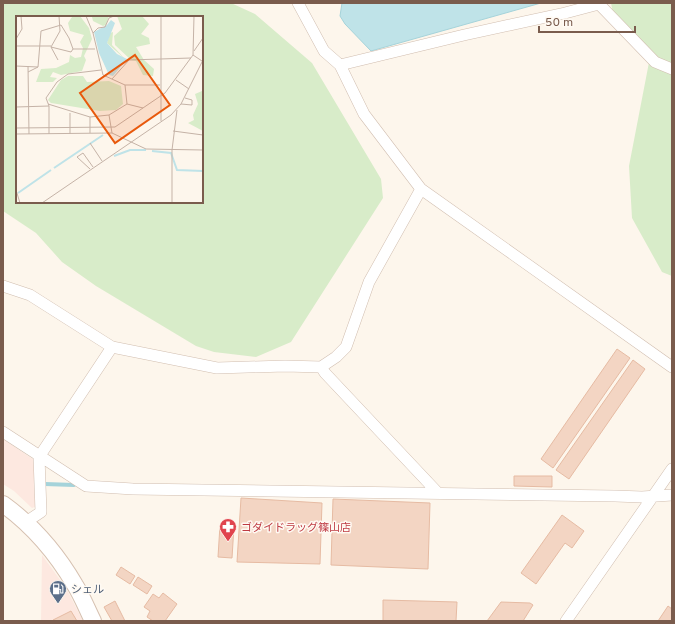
<svg xmlns="http://www.w3.org/2000/svg" width="675" height="624" font-family="Overpass,'Noto Sans JP',sans-serif">
  <style>
    .commercial { fill: #fde8e0 }
    .green { fill: #d8ecc9; fill-rule: evenodd }
    .water { fill: #bfe3e8; stroke: #a5d3da }
    .lines { fill: none; stroke-linecap: round; stroke-linejoin: round }
    .stream { stroke: #a5d3da; stroke-width: 4 }
    .building { fill: #f3d5c3; stroke: #e6bba3 }
    .street-casing { stroke: #d1beb0; stroke-width: 12 }
    .secondary-casing { stroke: #d6c0b0; stroke-width: 18 }
    .street { stroke: #fff; stroke-width: 11 }
    .secondary { stroke: #fff; stroke-width: 16 }
    .labels { text-anchor: middle; stroke-width: 3; stroke-linejoin: round; paint-order: stroke }
    .health-label { font-size: 11px; fill: #be3a42; stroke: #fffaf3; text-anchor: start }
    .service-label { font-size: 11px; fill: #4e5e75; stroke: #fffaf3; text-anchor: start }
    .inset-river { fill: none; stroke: #bfe3e8; stroke-width: 2 }
    .inset-road { fill: none; stroke: #c5b3a7; stroke-width: 1 }
    .view { fill: #e8590c; fill-opacity: 0.15; stroke: #e8590c; stroke-width: 2 }
    .inset-edge { fill: none; stroke: #7a5c4d; stroke-width: 2 }
  </style>
  <rect width="100%" height="100%" fill="#fdf6ec"/>
  <path class="commercial" d="M3 439 34 460 35 507 32 508 14 491 3 484Z
    M42 555 66 588 83 621H41Z"/>
  <path class="green" d="M3 3H231L255 14 312 63 381 179 383 198 291 342 256 357 214 352 196 346 96 286 62 262 36 233 3 211ZM17 17H202V202H17Z
    M611 3H672V276L662 272 632 218 629 166 651 52 615 23Z"/>
  <path class="water" d="M342 3H541L371 51 345 24 340 16Z"/>
  <g class="lines">
    <path class="stream" d="M45 484 74 485"/>
  </g>
  <path class="building" d="M617 349 630 358 553 468 541 459Z
    M633 360 645 369 569 479 556 470Z
    M514 476H552V487L514 486Z
    M241 498 322 503 320 564 237 562Z
    M333 499 430 503 428 569 331 565Z
    M562 515 584 531 572 548 565 543 536 584 521 573Z
    M220 525 234 526 232 558 218 557Z
    M121 567 135 576 130 584 116 575Z
    M138 577 152 586 147 594 133 585Z
    M163 593 177 604 165 621H153L147 617 150 611 144 607 153 594 159 598Z
    M383 600 457 602 456 621H383Z
    M115 601 125 621H112L104 607Z
    M501 602 530 603 533 605 523 621H487Z
    M668 606 672 609V621H658Z
    M71 611 77 621H53V620Z"/>
  <g class="lines">
    <defs>
      <path id="street" d="M298 3 324 51 340 65 364 114 421 189 672 367
        M340 65 464 35 565 13 599 4 655 62 672 69
        M3 286 30 295 112 347 217 368 285 366 321 367 336 357 346 347 369 282 421 189
        M321 367 325 373 438 493
        M3 432 86 486 133 489 615 496 642 497 672 495
        M26 522 41 512 39 457 112 347
        M566 621 672 469"/>
      <path id="secondary" d="M3 504C32 525 57 554 75 585 82 596 87 609 93 621"/>
    </defs>
    <use href="#street" class="street-casing"/>
    <use href="#secondary" class="secondary-casing"/>
    <use href="#street" class="street"/>
    <use href="#secondary" class="secondary"/>
  </g>
  <defs>
    <symbol id="pharmacy-pin" viewBox="-11 -11 22 30"><path d="M0 17L-7.5 6A9.5 9.5 0 1 1 7.5 6Z" fill="#e0444e" stroke="#fffaf3"/><path d="M-2-6h4v4h4v4h-4v4h-4v-4h-4v-4h4Z" fill="#fff"/></symbol>
    <symbol id="fuel-pin" viewBox="-11 -11 22 30"><path d="M0 17L-7.5 6A9.5 9.5 0 1 1 7.5 6Z" fill="#5c6f8a" stroke="#fffaf3"/><path d="M-5.5-6h7V0h2V4h1.3V-2.5L3-4.5l.8-.8L6-3V5H2.5V1h-1V6h-7ZM-4.2-4.7v3.2H.2V-4.7Z" fill="#fff"/></symbol>
  </defs>
  <g fill-rule="evenodd">
    <use href="#pharmacy-pin" x="218" y="517" width="20" height="27"/>
    <use href="#fuel-pin" x="48" y="579" width="20" height="27"/>
  </g>
  <g class="labels">
    <g class="health-label">
      <text x="241" y="531">ゴダイドラッグ篠山店</text>
    </g>
    <g class="service-label">
      <text x="71" y="593">シェル</text>
    </g>
  </g>
  <g transform="translate(16 16)">
    <rect width="187" height="187" fill="#fdf6ec"/>
    <path d="M64 0 73 12 76 23 68 40 70 44 66 55 45 59 37 56 34 61 41 62 37 66H20L25 53 40 52 53 46 54 39 59 42 65 41 67 32 64 26 68 19 54 15 52 7 56 1ZM93 0 90 9 87 10 77 5 76 1ZM101 0H126L133 8 125 18 133 22 134 28 120 31 128 44 138 53 137 60 127 59 120 45 115 44 99 29 98 20 106 13ZM97 16 96 29 109 43 91 27 94 17ZM52 60H67L71 66 93 65 105 70 107 88 100 94 84 95 35 87 32 84 45 64ZM187 67V115L172 107 178 104 177 99 182 88 179 78 186 75Z" fill="#d8ecc9"/>
    <path d="M95 4 99 7 91 27 101 38 111 43 97 60 93 59 83 37 78 16 91 9Z" fill="#bfe3e8"/>
    <path class="inset-river" d="M136 135 155 137 161 154 187 155M98 140 114 134H130M38 152 87 119M2 177 35 154"/>
    <path class="inset-road" d="M70 0 77 17M98 0 93 2 89 11 82 12 77 17 87 59 109 69H144M178 0 177 39 186 45M45 9 53 22 57 33M0 23 6 13 5 0M0 30H35M35 31 55 36 57 33H79M178 35 187 22M42 44 35 31 44 15 43 0M0 50 22 51M12 50 13 118M12 56 22 51 25 15 45 9M96 63 113 44 175 42M160 64 173 73M109 69 111 88M32 88 74 101 93 99 111 88 127 92M165 88 176 89V84L169 82M0 91 33 90M54 97V118M93 99 96 117M74 101V117M145 105V0M0 112 99 111 149 77 177 39M157 115 187 119M0 118 96 117 130 133 187 134M33 118V90L30 82 41 66 52 58 85 54M74 127 86 145M74 153 61 141 67 137 77 151M0 174 4 187M26 187 155 99 165 88 187 44M156 187V134L161 94"/>
    <path class="view" d="M119 39 154 89 99 127 64 77Z"/>
    <rect width="187" height="187" class="inset-edge"/>
  </g>
  <rect width="675" height="624" fill="none" stroke="#7a5c4d" stroke-width="8"/>
  <path d="M539 26v6h96v-6" fill="none" stroke="#7a5c4d" stroke-width="2"/>
  <text x="545" y="26" font-size="12" fill="#7a5c4d" stroke="#fffaf3" stroke-width="3" paint-order="stroke">50 m</text>
</svg>
